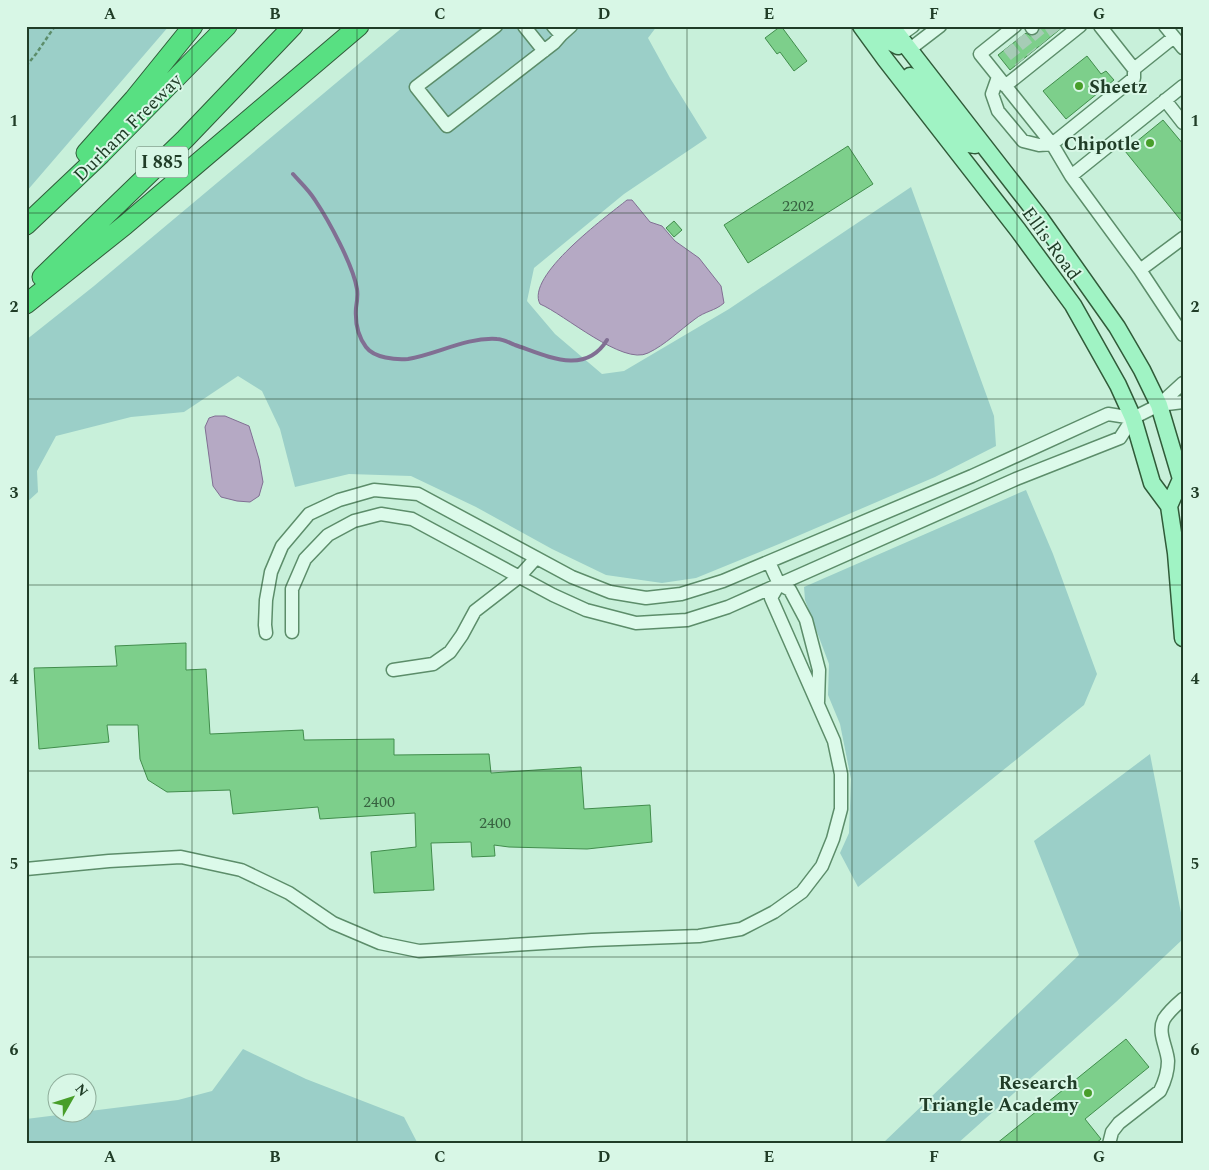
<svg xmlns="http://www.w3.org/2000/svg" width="1209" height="1170" font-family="Spectral,serif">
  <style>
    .green { fill: #9bcfc8 }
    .water { fill: #b5a9c4; stroke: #816f93 }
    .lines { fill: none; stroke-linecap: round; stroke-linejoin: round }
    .stream { stroke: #816f93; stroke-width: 4 }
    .building { fill: #7dcf8b; stroke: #418d4c }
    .minor-tunnel { stroke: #a6ccb6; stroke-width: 12; stroke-dasharray: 12 6; stroke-linecap: butt }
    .minor-casing { stroke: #5c8d6a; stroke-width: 15 }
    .major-casing { stroke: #305b39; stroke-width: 19 }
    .highway-casing { stroke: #305b39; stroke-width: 21 }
    .path { stroke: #5c8d6a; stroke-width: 2.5; stroke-dasharray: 4 2.5; stroke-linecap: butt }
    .minor { stroke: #dcfaea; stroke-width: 12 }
    .major { stroke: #a0f3c4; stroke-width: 16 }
    .highway { stroke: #58e082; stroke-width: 19 }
    .grid { fill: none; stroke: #203d27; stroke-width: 1; stroke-opacity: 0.55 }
    .poi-dot { fill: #489e2a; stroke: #d8f7e6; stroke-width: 2 }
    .labels { text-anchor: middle; stroke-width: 4; stroke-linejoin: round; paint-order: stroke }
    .number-label { font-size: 16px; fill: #376240 }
    .shield { fill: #d8f7e6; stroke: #577560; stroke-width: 1 }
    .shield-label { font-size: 18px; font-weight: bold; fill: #203d27 }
    .poi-label { font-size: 19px; font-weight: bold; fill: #203d27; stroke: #d8f7e6; text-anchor: end }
    .street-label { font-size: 19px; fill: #203d27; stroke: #d8f7e6 }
    .neatline { fill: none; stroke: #203d27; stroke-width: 2 }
    .grid-label { font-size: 16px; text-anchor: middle; font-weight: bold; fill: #203d27 }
  </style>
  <rect width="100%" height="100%" fill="#c8f0da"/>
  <path class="green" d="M26 26H169L26 192Z
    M404 26H657L648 38 670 78 707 138 624 194 534 268 527 301 555 334 602 374 624 371 729 309 911 187 994 416 996 446 935 477 779 544 696 578 662 583 606 575 552 549 476 507 411 476 349 474 295 487 280 429 262 391 238 376 184 412 131 417 56 436 37 471 38 492 26 503V340L94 286Z
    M1026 490 1053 554 1097 674 1084 705 858 887 840 853 849 833 851 779 840 724 828 695 829 664 805 600 804 587Z
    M1150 754 1183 923V939L1116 1002 957 1144H882L1079 955 1034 841Z
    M243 1049 306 1079 404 1117 418 1144H26V1119L178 1100 212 1091Z"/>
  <path class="water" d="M627 200H632L650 222 662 226 675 241 699 258 721 286 724 303C715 311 705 311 695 319 680 330 665 345 648 353 623 366 564 314 540 304 525 276 606 217 627 200Z
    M215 416H225L249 426 259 459 263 482 259 496 250 502 237 501 221 497 213 486 205 427 209 418Z"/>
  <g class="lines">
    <path class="stream" d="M293 174C300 182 309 190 315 200 329 221 353 265 357 289 358 295 357 302 356 308 355 322 357 335 366 347 374 358 396 360 408 359 438 354 466 337 497 339 503 339 510 343 515 345 547 356 585 376 607 340"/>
  </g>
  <path class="building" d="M781 26 807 61 794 71 780 52 777 54 765 38Z
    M1040 26H1064L1010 70 998 55 1026 33 1031 36 1036 35 1039 32Z
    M1087 56 1101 74 1106 71 1114 80 1066 119 1043 91Z
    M1163 120 1183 144V223L1125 151Z
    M848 146 873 184 748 263 724 225Z
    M674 221 682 230 674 237 666 228Z
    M186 643V670L206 669 210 734 303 730 304 740 394 739V755L489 754 491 773 581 767 584 809 650 805 652 842 587 849 509 847 494 845 495 856 472 857 471 842 431 843 434 890 374 893 371 852 416 847 415 813 320 819 318 807 233 814 230 790 167 792 148 780 140 759 138 725H107L109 742 39 749 34 668 117 666 115 646Z
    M1126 1039 1149 1067 1085 1119 1101 1139 1095 1144H996Z"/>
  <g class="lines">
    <path class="minor-tunnel" d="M1050 26 1055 33
      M1032 28 1044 42
      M1020 37 1032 52
      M1008 47 1020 62"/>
    <defs>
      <path id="minor" d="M496 26 416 87 447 126 554 43 561 35
        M524 26 544 51
        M553 26 561 35 571 26
        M1015 26 980 54 1052 144 1071 176 1140 270 1183 335
        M1031 26 1032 28
        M1165 26 1183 48
        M899 36 913 26
        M910 49 940 26
        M1134 69 1174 37
        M998 77 992 94 998 111 1023 141 1039 145 1052 144 1134 78V69L1100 26
        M1005 86 1080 26
        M1165 100 1183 123
        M1071 176 1183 86
        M1140 270 1183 238
        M1159 405 1183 402
        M769 562 779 584 790 590 806 620 819 670 818 702
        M292 632V589L305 559 328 535 354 521 381 514 412 519 553 595 586 610 636 623 687 620 728 607 1016 479 1120 438 1133 418 1159 405 1183 383
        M266 633 265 625 266 600 271 572 282 546 309 514 339 500 374 490 418 494 572 577 610 592 646 598 681 594 723 581 972 476 1108 414 1133 418
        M393 670 433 664 450 652 462 635 475 611 519 577 536 558
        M26 869 109 861 181 857 241 870 289 893 333 923 380 943 419 951 592 940 699 936 741 929 774 912 802 892 822 866 833 839 841 809V774L834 741 771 598 779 584
        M1109 1144 1112 1132 1119 1123 1160 1091C1165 1081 1168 1072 1168 1061 1167 1047 1157 1033 1164 1019 1169 1011 1176 1005 1183 999"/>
      <path id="major" d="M861 26 885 59 1018 230 1073 305 1118 385 1133 418 1152 483 1169 506 1176 553 1183 638
        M876 26 889 41 898 46
        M891 26 1040 218 1117 327 1142 370 1159 405 1181 479 1169 506
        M910 76 969 144 975 145"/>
      <path id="highway" d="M86 153 134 99 193 26
        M26 225 101 154 227 26
        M42 277 185 139 293 26
        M26 304 125 225 359 26"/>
    </defs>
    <use href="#minor" class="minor-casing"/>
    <use href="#major" class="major-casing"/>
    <use href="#highway" class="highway-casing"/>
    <path class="path" d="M26 66 36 54 55 26"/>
    <use href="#minor" class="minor"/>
    <use href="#major" class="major"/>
    <use href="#highway" class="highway"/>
  </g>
  <path class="grid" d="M192 26V1144M357 26V1144M522 26V1144M687 26V1144M852 26V1144M1017 26V1144M26 213H1183M26 399H1183M26 585H1183M26 771H1183M26 957H1183"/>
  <g class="poi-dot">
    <circle cx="1079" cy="86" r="5"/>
    <circle cx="1150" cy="143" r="5"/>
    <circle cx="1088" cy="1093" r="5"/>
  </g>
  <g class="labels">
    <g class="number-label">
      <text x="798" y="211">2202</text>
      <text x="379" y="807">2400</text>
      <text x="495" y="828">2400</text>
    </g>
    <rect class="shield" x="136" y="146.5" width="52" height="31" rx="4"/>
    <g class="shield-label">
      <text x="162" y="168">I 885</text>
    </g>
    <g class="poi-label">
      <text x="1089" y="93" text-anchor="start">Sheetz</text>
      <text x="1140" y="150">Chipotle</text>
      <text x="1078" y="1089">Research<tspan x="1078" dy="22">Triangle Academy</tspan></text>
    </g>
    <g class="street-label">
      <text transform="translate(127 127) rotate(-45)" y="7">Durham Freeway</text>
      <text transform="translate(1052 243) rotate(54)" y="7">Ellis Road</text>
    </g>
  </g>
  <rect width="1209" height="1170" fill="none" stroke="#d8f7e6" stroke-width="55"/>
  <g transform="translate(72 1098) rotate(51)"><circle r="24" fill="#d8f7e6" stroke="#8ead9a"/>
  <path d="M0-4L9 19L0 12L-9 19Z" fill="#489e2a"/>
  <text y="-8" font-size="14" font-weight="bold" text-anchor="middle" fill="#203d27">N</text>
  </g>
  <rect x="28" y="28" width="1154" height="1114" class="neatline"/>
  <g class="grid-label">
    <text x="110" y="19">A</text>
    <text x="275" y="19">B</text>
    <text x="440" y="19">C</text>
    <text x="604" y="19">D</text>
    <text x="769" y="19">E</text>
    <text x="934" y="19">F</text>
    <text x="1099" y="19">G</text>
    <text x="14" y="126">1</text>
    <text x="1195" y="126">1</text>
    <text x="14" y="312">2</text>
    <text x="1195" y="312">2</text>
    <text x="14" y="498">3</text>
    <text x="1195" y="498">3</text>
    <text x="14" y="684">4</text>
    <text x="1195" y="684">4</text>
    <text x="14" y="869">5</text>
    <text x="1195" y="869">5</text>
    <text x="14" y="1055">6</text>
    <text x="1195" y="1055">6</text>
    <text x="110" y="1162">A</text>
    <text x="275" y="1162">B</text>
    <text x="440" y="1162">C</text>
    <text x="604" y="1162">D</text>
    <text x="769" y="1162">E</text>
    <text x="934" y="1162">F</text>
    <text x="1099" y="1162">G</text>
  </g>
</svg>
